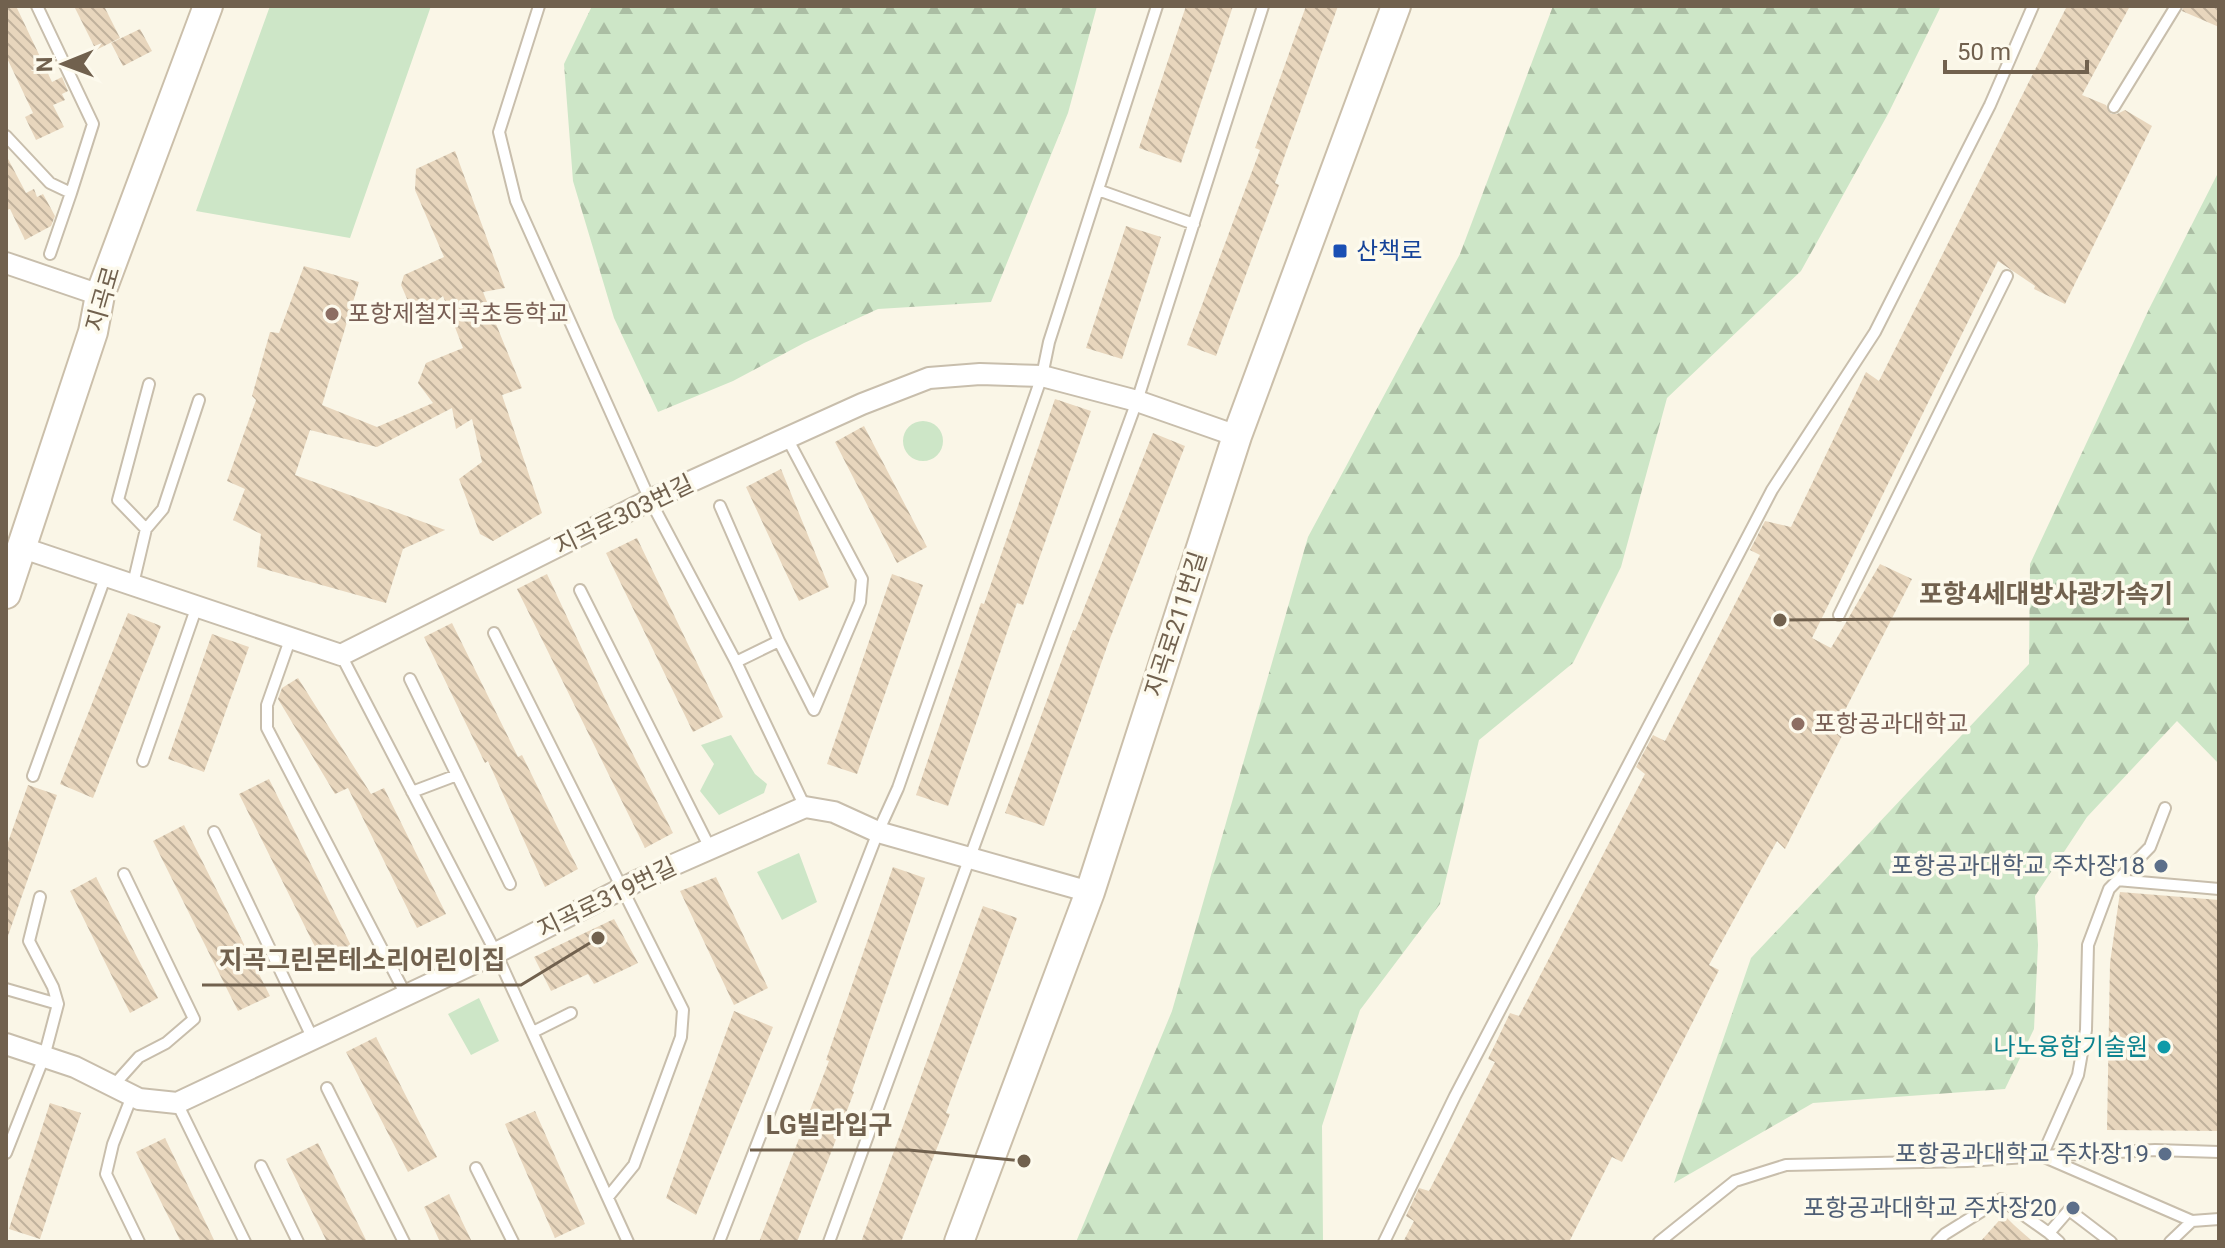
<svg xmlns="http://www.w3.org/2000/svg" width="2225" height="1248" font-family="Roboto,'Noto Sans KR',sans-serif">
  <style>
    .forest { fill: url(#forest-firs) }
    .park { fill: #cde6c7 }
    .building { fill: url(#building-back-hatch) }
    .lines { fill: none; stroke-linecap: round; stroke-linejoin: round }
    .lane-casing { stroke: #c8beac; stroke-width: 14 }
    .street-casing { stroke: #c8beac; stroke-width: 24 }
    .secondary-casing { stroke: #cbbfaa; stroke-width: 32 }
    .lane { stroke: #fff; stroke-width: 10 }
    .street { stroke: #fff; stroke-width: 20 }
    .secondary { stroke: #fff; stroke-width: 28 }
    .transit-dot { fill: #1a4fb4; stroke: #fdfaed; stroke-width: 3 }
    .education-dot { fill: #8d6e63; stroke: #fdfaed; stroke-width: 3 }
    .service-dot { fill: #5c6f8a; stroke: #fdfaed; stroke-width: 3 }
    .culture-dot { fill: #0f9aa8; stroke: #fdfaed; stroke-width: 3 }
    .labels { text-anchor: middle; stroke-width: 7; stroke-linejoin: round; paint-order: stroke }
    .transit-label { font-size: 24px; fill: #164399; stroke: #fdfaed; text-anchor: start }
    .street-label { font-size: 24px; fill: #71614e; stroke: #fdfaed }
    .education-label { font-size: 24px; fill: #785e54; stroke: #fdfaed; text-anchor: start }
    .service-label { font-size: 24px; fill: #4e5e75; stroke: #fdfaed; text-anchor: end }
    .culture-label { font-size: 24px; fill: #0d838f; stroke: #fdfaed; text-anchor: end }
    .leader { fill: none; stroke: #71614e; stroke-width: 3 }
    .callout-dot { fill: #71614e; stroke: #fdfaed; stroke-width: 3 }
    .callout-label { font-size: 26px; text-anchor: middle; font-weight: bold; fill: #71614e; stroke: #fdfaed; stroke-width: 7; stroke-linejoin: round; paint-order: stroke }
  </style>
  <defs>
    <pattern id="forest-firs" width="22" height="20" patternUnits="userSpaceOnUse" patternTransform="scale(2)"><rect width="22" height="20" fill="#cde6c7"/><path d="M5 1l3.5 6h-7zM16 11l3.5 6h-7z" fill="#abbea4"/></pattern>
    <pattern id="building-back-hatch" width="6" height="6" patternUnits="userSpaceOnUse" patternTransform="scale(2)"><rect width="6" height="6" fill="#e8d6bd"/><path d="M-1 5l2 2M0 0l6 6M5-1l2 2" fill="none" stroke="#c0b19c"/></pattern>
  </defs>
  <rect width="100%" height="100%" fill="#faf6e7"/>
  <path class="forest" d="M592 6H1097L1068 113 991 302 878 309 804 343 733 381 658 412 614 318 573 181 564 64Z
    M1553 6H1941L1888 114 1801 271 1667 398 1621 567 1573 663 1479 740 1440 904 1360 1010 1322 1126 1323 1242H1076L1172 1011 1308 537 1460 254Z
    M2219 171V764L2177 721 2087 817 2035 896 2038 945 2034 1029 2005 1089 1813 1103 1674 1183 1751 958 2029 664 2030 564 2149 309Z"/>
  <path class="park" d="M270 6H431L350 238 196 211Z
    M903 441a20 20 0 1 1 40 0a20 20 0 1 1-40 0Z
    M731 735 755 774 767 784 764 793 719 815 700 791 714 764 701 745Z
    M799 853 817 902 782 920 757 872Z
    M479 998 499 1041 471 1055 448 1014Z"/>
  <path class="building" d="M6 6H16L52 82 62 77 68 91 62 94 65 100 53 105 64 127 36 140 25 117 33 113 6 56Z
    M74 6H104L120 38 96 50Z
    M1186 6H1233L1181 163 1139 148Z
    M1306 6H1338L1275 183 1279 185 1216 356 1187 345 1260 150 1255 148Z
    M2067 6H2130L2082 95 2106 105 2111 114H2117L2125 110 2152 126 2065 304 2034 289 2035 286 1998 261 1812 638 1831 648 1880 564 1912 579 1840 720 1849 722 1785 849 1777 841 1709 965 1719 970 1622 1162 1612 1157 1569 1242H1403L1414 1221 1406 1216 1419 1188 1429 1191 1495 1062 1488 1059 1510 1013 1519 1016 1645 774 1636 767 1653 735 1665 741 1760 555 1750 550 1765 521 1791 527 1866 372 1879 381Z
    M2184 6H2219V27L2182 11Z
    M140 29 152 51 123 66 111 43Z
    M455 151 505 288 483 292 522 388 502 395 542 513 493 541 480 534 459 479 482 462 472 419 456 429 452 408 377 447 310 430 295 475 445 530 403 549 386 603 257 567 261 534 233 520 245 489 227 481 256 400 252 396 270 332 279 333 304 266 359 282 322 405 377 427 433 403 418 383 426 363 463 348 443 296 415 317 401 285 404 275 444 257 415 190 416 169Z
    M6 155 26 193 34 189 37 197 43 194 55 216 51 226 25 240 10 209 6 210Z
    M1126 226 1161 237 1122 359 1086 348Z
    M1055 399 1091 411 1023 605 1017 603 948 806 916 795 981 603 984 604Z
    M864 426 927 547 897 563 835 442Z
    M1153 433 1185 446 1109 641 1044 826 1005 813 1073 630 1075 631Z
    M781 469 829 587 799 601 746 487Z
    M637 538 723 717 693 732 606 553Z
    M547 574 608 705 673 833 645 848 517 589Z
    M892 574 923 585 857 774 827 764Z
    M128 613 161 626 93 798 60 784Z
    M452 623 518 757 522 755 578 869 545 887 488 761 485 763 424 637Z
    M212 634 249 647 204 772 168 759Z
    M298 678 371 794 384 788 446 914 417 928 348 788 335 794 278 699 282 688Z
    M269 779 357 958 328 973 239 794Z
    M28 785 57 795 8 936H6V848Z
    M184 825 270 996 238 1011 153 841Z
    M893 867 925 878 852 1091 854 1092 797 1242H759L829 1061 826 1060Z
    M96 877 158 998 130 1013 70 891Z
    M716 877 768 988 734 1005 680 891Z
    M2120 892 2219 900V1131L2107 1130 2110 963Z
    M983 906 1017 918 946 1113 950 1114 901 1242H861Z
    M614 919 638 963 594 984 588 974 551 991 534 957Z
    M734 1011 773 1027 696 1215 666 1198Z
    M376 1037 437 1157 408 1172 346 1052Z
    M50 1103 81 1113 40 1239 9 1229Z
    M535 1111 585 1224 555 1238 505 1124Z
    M165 1138 215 1242H181L136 1152Z
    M318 1143 367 1242H327L286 1159Z
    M449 1194 472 1242H440L424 1207Z
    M2004 1215 2014 1225 2033 1242H1980Z"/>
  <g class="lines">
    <defs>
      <path id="lane" d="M37 6 93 124 71 193
        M539 6 499 132 516 201 650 500 736 662 805 807
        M2114 107 2176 6
        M6 136 50 183 71 193 50 254
        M1098 190 1194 224
        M720 506 779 641 736 662
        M146 529 118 500 149 384
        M133 584 146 529 163 509 199 400
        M580 590 710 848
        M1839 615 2007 276
        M494 633 683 1010 681 1037 634 1165 608 1197
        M291 637 267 705V728L406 995
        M779 641 814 710 860 602 862 579 787 438
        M341 655 496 953 628 1242
        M410 679 510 884
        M143 761 197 606
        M33 776 106 575
        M412 792 457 775
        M2165 808 2150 847 2109 889 2088 945 2086 1030 2078 1075 2042 1156 2155 1150 2219 1152
        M214 832 313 1039
        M2117 880 2219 889
        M40 897 29 941 53 987 58 1004
        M6 989 58 1004 44 1057 6 1153
        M533 1032 571 1013
        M113 1086 139 1057 166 1043 194 1019 124 874
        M327 1088 404 1242
        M132 1096 113 1144 106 1174 139 1242
        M177 1103 245 1242
        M261 1166 298 1242
        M476 1168 513 1242
        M719 1242 878 832 898 788 1042 376 1049 342 1157 6
        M829 1242 1137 401 1263 6
        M1384 1242 1455 1096 1772 490 1875 332 1990 105 2033 6
        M1659 1242 1735 1181 1786 1165 1967 1161 2042 1156 2192 1221
        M1937 1242 1945 1234 2001 1199 2049 1233
        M2059 1242 2049 1233 2069 1210 2111 1242
        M2170 1242 2192 1221 2219 1219"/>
      <path id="street" d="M6 263 100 295
        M23 548 341 655 650 500 862 404 929 378 980 374 1042 376 1137 401 1237 436
        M6 1044 75 1067 139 1099 177 1103 496 953 639 880 805 807 834 812 878 832 1090 892"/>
      <path id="secondary" d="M6 594 93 332 100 295 208 6
        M959 1242 1090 892 1237 436 1396 6"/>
    </defs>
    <use href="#lane" class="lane-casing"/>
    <use href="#street" class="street-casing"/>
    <use href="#secondary" class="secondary-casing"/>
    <use href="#lane" class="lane"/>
    <use href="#street" class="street"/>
    <use href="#secondary" class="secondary"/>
  </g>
  <rect class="transit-dot" x="1332" y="243" width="16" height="16" rx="4"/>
  <g class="education-dot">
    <circle cx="332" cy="314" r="8"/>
    <circle cx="1798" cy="724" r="8"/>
  </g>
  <g class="service-dot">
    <circle cx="2161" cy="866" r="8"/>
    <circle cx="2165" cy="1154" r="8"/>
    <circle cx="2073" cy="1208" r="8"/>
  </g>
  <circle class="culture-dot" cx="2164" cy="1047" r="8"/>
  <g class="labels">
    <g class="transit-label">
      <text x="1356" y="259">산책로</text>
    </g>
    <g class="street-label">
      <text transform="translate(103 299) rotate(-74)" y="8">지곡로</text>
      <text transform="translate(624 515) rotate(-26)" y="8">지곡로303번길</text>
      <text transform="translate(1176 624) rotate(-72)" y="8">지곡로211번길</text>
      <text transform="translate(607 898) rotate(-26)" y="8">지곡로319번길</text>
    </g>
    <g class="education-label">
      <text x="348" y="322">포항제철지곡초등학교</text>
      <text x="1814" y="732">포항공과대학교</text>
    </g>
    <g class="service-label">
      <text x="2145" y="874">포항공과대학교 주차장18</text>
      <text x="2149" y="1162">포항공과대학교 주차장19</text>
      <text x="2057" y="1216">포항공과대학교 주차장20</text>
    </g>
    <g class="culture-label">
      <text x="2148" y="1055">나노융합기술원</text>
    </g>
  </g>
  <path class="leader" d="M1780 620L1903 619H2189M598 938L521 985H202M1024 1161L909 1150H750"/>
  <g class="callout-dot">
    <circle cx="1780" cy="620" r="8"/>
    <circle cx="598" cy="938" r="8"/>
    <circle cx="1024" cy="1161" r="8"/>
  </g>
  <g class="callout-label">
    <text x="2046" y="603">포항4세대방사광가속기</text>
    <text x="362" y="969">지곡그린몬테소리어린이집</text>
    <text x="829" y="1134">LG빌라입구</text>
  </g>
  <rect width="2225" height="1248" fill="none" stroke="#71614e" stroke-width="16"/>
  <g transform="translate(64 64) rotate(269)" stroke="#fdfaed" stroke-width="6" paint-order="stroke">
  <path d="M0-6L14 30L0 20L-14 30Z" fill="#71614e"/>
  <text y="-12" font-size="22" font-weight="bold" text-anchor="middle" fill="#71614e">N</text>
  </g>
  <path d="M1945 60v12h142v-12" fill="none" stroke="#71614e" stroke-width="4"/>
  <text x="1957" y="60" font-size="24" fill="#71614e" stroke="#fdfaed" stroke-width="6" paint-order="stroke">50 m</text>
</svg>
